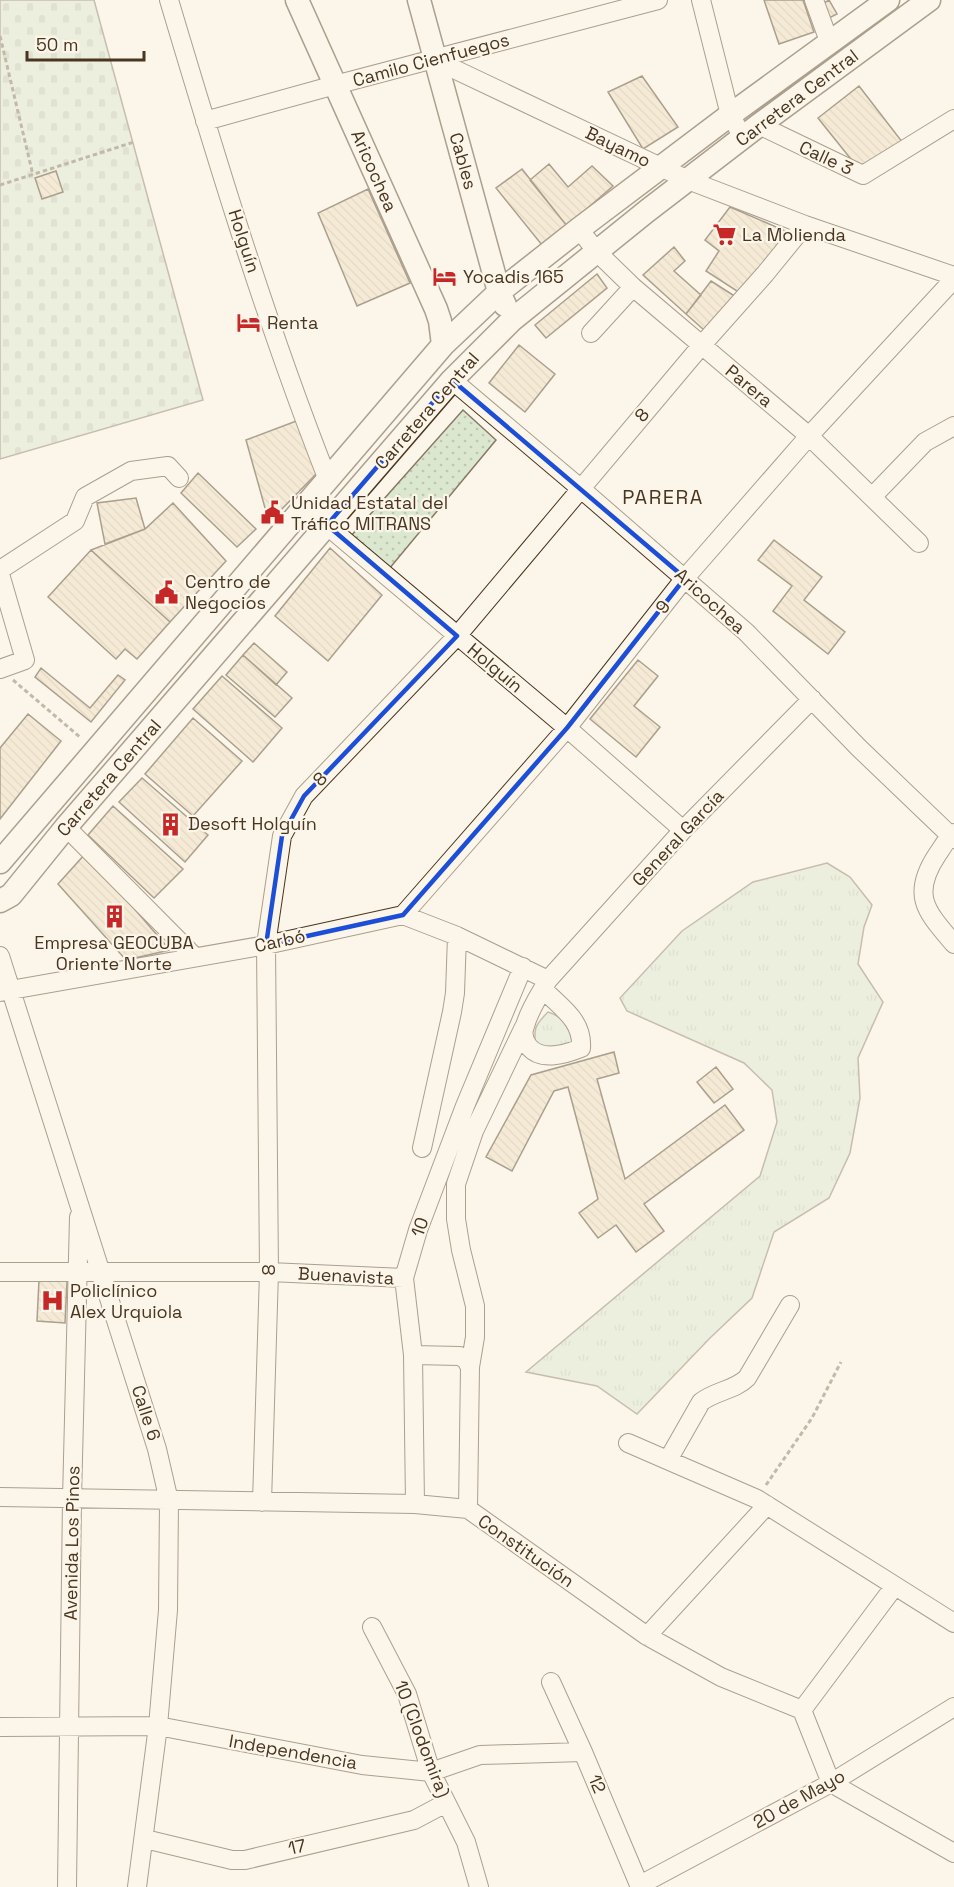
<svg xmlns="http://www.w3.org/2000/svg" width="954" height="1887" font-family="'Space Grotesk',sans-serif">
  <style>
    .grass { fill: url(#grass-tufts); stroke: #887966; stroke-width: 1.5 }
    .cemetery { fill: url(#cemetery-stones); stroke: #887966; stroke-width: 1.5 }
    .garden { fill: url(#garden-dots); stroke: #887966; stroke-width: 1.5 }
    .building { fill: url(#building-back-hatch); stroke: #4a3520; stroke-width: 1.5 }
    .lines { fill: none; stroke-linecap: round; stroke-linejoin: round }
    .minor-casing { stroke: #4a3520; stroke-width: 20 }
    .major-casing { stroke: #4a3520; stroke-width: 25 }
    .path { stroke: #7f6f5c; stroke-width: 3; stroke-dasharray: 4.5 3; stroke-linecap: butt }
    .minor { stroke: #fbf6e9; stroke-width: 18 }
    .major { stroke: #fbf6e9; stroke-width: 22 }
    .marked { fill: none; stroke: #1d4ed8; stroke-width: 4.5; stroke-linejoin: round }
    .labels { text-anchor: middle; stroke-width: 4.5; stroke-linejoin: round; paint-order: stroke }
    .street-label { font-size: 18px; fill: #4a3520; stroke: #fbf6e9 }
    .poi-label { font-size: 18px; fill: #4a3520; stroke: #fbf6e9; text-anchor: start }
    .neighbourhood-label { font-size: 20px; letter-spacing: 1.5px; fill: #4a3520; stroke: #fbf6e9 }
  </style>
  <defs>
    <pattern id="grass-tufts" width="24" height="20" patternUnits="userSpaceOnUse" patternTransform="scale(1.5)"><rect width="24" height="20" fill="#dce7d0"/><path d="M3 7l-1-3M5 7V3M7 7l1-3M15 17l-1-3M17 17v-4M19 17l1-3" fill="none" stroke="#bec7b2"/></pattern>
    <pattern id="cemetery-stones" width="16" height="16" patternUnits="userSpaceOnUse" patternTransform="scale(1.5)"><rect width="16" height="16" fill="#dce7d0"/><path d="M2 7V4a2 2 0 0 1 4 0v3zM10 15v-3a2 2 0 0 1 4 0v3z" fill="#bec7b2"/></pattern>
    <pattern id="garden-dots" width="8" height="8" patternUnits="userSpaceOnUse" patternTransform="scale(1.5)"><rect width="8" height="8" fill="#dce7d0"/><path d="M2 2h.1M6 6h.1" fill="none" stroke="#bec7b2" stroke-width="1.8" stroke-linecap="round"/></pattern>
    <pattern id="building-back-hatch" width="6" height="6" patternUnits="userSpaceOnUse" patternTransform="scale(1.5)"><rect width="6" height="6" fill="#ecdcbc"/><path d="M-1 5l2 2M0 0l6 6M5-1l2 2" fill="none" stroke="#ccbda1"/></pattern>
  </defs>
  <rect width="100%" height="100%" fill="#fbf6e9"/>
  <path class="grass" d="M827 863 850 877 872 905 864 927 858 964 883 1002 858 1058 860 1098 850 1153 829 1198 774 1232 752 1298 710 1338 637 1414 597 1386 526 1372 760 1176 777 1122 772 1090 744 1063 627 1011 620 998 682 931 753 882Z
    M548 1012C565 1017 572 1030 577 1046L536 1047C533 1029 535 1025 548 1012Z"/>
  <path class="cemetery" d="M0 0H94L203 400 0 459Z"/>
  <path class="garden" d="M463 410 496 440 389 569 351 536Z"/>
  <path class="building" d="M764 0H803L814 32 779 44Z
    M829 0 837 14 827 19 819 6Z
    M642 76 678 127 643 149 608 92Z
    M859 86 903 143 862 173 818 118Z
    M549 164 568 187 592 166 613 186 567 226 530 180Z
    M522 169 567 226 542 245 496 188Z
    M56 171 63 192 42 199 35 178Z
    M368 189 410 283 357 306 318 213Z
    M730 207 790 233 740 293 706 271 719 251 705 240Z
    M674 247 685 261 674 271 701 295 686 314 643 275Z
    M597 274 607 288 546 338 535 325Z
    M711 281 736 297 704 330 686 314Z
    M519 345 555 374 525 412 489 383Z
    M299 420 318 472 278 513 267 515 246 440Z
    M198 473 256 529 237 547 181 493Z
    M136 498 145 529 105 544 97 503Z
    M173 503 226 561 170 622 91 550 145 529Z
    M774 540 822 577 804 600 845 632 828 654 773 611 792 586 758 560Z
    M330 548 382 595 328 661 275 616Z
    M91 550 170 622 137 659 125 649 116 659 48 597Z
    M254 643 287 672 276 685 243 655Z
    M243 655 292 698 275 717 226 675Z
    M638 660 658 676 634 706 660 727 636 757 590 719Z
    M41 668 90 708 118 675 125 680 91 722 35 677Z
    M222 676 282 728 253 762 193 709Z
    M28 714 61 741 0 819V748Z
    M193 718 242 761 193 816 145 774Z
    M142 778 208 835 185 862 119 802Z
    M113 806 183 869 154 898 88 835Z
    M86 853 170 950 126 960 58 884Z
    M614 1052 619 1073 597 1079 625 1179 725 1105 744 1130 644 1204 664 1231 636 1252 616 1225 598 1238 579 1213 598 1199 568 1087 554 1091 512 1171 486 1157 531 1075Z
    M716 1067 733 1089 714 1103 697 1082Z
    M39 1280 67 1281 65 1323 37 1321Z"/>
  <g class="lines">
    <defs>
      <path id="minor" d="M169 0C217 161 266 323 328 480
        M701 0 730 115 743 137
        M814 0 830 44
        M435 60 688 180 805 225 954 276
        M205 121 335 85 658 0
        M759 125 863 175 954 119
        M579 229 597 252 633 287 809 436 919 543
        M591 333 633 287
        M452 380 580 488 746 632 859 748 954 839
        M872 497 925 442 954 426
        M305 507 567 728 683 830
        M0 570 75 521 85 497 131 471 168 466 179 478
        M0 574 25 660 0 669
        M66 827 195 957
        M954 833C947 838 942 848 937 855 910 896 927 912 954 944
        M403 915 567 728 685 578 809 436 954 279
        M0 956 157 1449 169 1501 168 1610 158 1726 137 1887
        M543 989C561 1008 583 1020 581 1048 566 1054 542 1062 529 1047 524 1041 522 1033 525 1026 529 1010 540 994 548 980L683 830 812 699
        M0 992 266 945 403 915 457 936 548 980
        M422 1148 452 1012 455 993 457 936
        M0 1272H269L404 1278
        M413 1355 460 1356 466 1360 470 1367
        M628 1443 757 1499 954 1623
        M668 1460 701 1402C715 1391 735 1390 747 1378L790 1305
        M0 1497 415 1504 468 1509 647 1636 721 1677 802 1710 831 1783 954 1853
        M262 1502 269 1272 266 945 282 836 304 796 457 636 701 346 765 274 805 225
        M415 1504 413 1355 404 1278 418 1230 465 1106 523 967
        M468 1509 470 1367 475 1337V1306L461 1250 456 1219V1184L474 1131 524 1027
        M372 1627 407 1694 431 1772 466 1842 479 1887
        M647 1636 767 1505
        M551 1682 583 1752 640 1887
        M802 1710 894 1587
        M0 1727 158 1726 362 1765 431 1772 480 1755 583 1752
        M145 1839 232 1860H245L414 1820 446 1803
        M640 1885 831 1783 954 1707
        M67 1887 72 1499 79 1217"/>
      <path id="major" d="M297 0 436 309 440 321 443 345
        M419 0 499 292 505 305
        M0 862 443 345 499 292 579 229 730 115 888 0
        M0 901 11 895 66 827 452 380 512 320 647 211 759 125 929 0"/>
    </defs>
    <use href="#minor" class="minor-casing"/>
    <use href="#major" class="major-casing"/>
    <path class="path" d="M0 36 33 175
      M0 185 134 142
      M13 680 81 738
      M766 1485 812 1418 841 1362"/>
    <use href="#minor" class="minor"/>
    <use href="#major" class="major"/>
  </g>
  <path d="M0 0H954V1887H0ZM452 380 685 578 567 728 403 915 266 945 282 836 304 796 457 636 327 525Z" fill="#fbf6e9" fill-opacity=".55" fill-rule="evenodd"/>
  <path class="marked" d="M452 380 685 578 567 728 403 915 266 945 282 836 304 796 457 636 327 525Z"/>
  <defs>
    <symbol id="supermarket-bare" viewBox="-9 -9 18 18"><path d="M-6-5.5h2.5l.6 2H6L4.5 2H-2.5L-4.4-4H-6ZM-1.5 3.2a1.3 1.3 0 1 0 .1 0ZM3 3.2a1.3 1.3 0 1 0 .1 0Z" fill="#c62828" stroke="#fbf6e9" stroke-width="2.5" paint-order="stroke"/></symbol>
    <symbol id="hotel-bare" viewBox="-9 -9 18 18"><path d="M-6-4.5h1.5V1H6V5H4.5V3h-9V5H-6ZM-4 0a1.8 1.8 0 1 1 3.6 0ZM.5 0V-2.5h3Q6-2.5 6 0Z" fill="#c62828" stroke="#fbf6e9" stroke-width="2.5" paint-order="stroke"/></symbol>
    <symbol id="civic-bare" viewBox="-9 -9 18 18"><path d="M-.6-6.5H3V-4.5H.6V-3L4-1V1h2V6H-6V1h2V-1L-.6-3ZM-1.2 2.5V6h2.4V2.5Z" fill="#c62828" stroke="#fbf6e9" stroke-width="2.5" paint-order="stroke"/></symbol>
    <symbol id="building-bare" viewBox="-9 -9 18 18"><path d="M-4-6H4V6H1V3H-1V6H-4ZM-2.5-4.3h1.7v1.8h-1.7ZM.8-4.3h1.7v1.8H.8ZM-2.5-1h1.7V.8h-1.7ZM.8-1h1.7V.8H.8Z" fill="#c62828" stroke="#fbf6e9" stroke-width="2.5" paint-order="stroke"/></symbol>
    <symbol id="hospital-bare" viewBox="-9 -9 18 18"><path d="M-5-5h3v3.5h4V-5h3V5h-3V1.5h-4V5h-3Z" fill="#c62828" stroke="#fbf6e9" stroke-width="2.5" paint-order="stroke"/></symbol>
  </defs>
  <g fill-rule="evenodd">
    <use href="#supermarket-bare" x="708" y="218" width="33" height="33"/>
    <use href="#hotel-bare" x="428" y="260" width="33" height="33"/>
    <use href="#hotel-bare" x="232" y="306" width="33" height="33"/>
    <use href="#civic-bare" x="256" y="496" width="33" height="33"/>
    <use href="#civic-bare" x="150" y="576" width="33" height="33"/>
    <use href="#building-bare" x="154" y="808" width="33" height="33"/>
    <use href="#building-bare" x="98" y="900" width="33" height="33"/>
    <use href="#hospital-bare" x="36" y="1284" width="33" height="33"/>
  </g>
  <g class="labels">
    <g class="street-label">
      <text transform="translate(431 60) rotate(-15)" y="6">Camilo Cienfuegos</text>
      <text transform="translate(797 98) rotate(-37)" y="6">Carretera Central</text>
      <text transform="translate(618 147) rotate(26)" y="6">Bayamo</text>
      <text transform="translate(826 158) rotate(25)" y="6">Calle 3</text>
      <text transform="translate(463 161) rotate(74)" y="6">Cables</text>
      <text transform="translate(374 171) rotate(66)" y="6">Aricochea</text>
      <text transform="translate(244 241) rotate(72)" y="6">Holguín</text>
      <text transform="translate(749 386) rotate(40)" y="6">Parera</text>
      <text transform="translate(427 411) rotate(-49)" y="6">Carretera Central</text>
      <text transform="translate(642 415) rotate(-50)" y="6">8</text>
      <text transform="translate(710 601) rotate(42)" y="6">Aricochea</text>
      <text transform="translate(663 607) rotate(-52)" y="6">9</text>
      <text transform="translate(495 668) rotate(40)" y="6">Holguín</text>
      <text transform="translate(109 778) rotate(-49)" y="6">Carretera Central</text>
      <text transform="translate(320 779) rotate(-46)" y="6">8</text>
      <text transform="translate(678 838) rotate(-47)" y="6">General García</text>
      <text transform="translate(280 941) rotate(-12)" y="6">Carbó</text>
      <text transform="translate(420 1227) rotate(-71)" y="6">10</text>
      <text transform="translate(269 1270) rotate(-90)" y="6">8</text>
      <text transform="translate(346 1276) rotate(3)" y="6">Buenavista</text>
      <text transform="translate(146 1413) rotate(72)" y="6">Calle 6</text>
      <text transform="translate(72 1543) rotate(-89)" y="6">Avenida Los Pinos</text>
      <text transform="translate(526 1551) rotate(35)" y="6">Constitución</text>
      <text transform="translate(422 1739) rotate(69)" y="6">10 (Clodomira)</text>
      <text transform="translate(293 1752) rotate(10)" y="6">Independencia</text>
      <text transform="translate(597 1784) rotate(67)" y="6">12</text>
      <text transform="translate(799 1799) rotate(-29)" y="6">20 de Mayo</text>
      <text transform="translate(297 1847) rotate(-13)" y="6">17</text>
    </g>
    <g class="poi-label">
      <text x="742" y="241">La Molienda</text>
      <text x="463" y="283">Yocadis 165</text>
      <text x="267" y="329">Renta</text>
      <text x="291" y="509">Unidad Estatal del<tspan x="291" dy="21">Tráfico MITRANS</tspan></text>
      <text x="185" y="588">Centro de<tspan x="185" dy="21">Negocios</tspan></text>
      <text x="188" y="830">Desoft Holguín</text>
      <text x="114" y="949" text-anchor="middle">Empresa GEOCUBA<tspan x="114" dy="21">Oriente Norte</tspan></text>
      <text x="70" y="1297">Policlínico<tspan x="70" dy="21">Alex Urquiola</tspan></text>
    </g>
    <g class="neighbourhood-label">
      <text x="663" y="504">PARERA</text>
    </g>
  </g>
  <path d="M27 51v9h117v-9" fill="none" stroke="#4a3520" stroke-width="3"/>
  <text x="36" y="51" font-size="18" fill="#4a3520" stroke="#fbf6e9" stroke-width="4.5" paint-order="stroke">50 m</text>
</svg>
